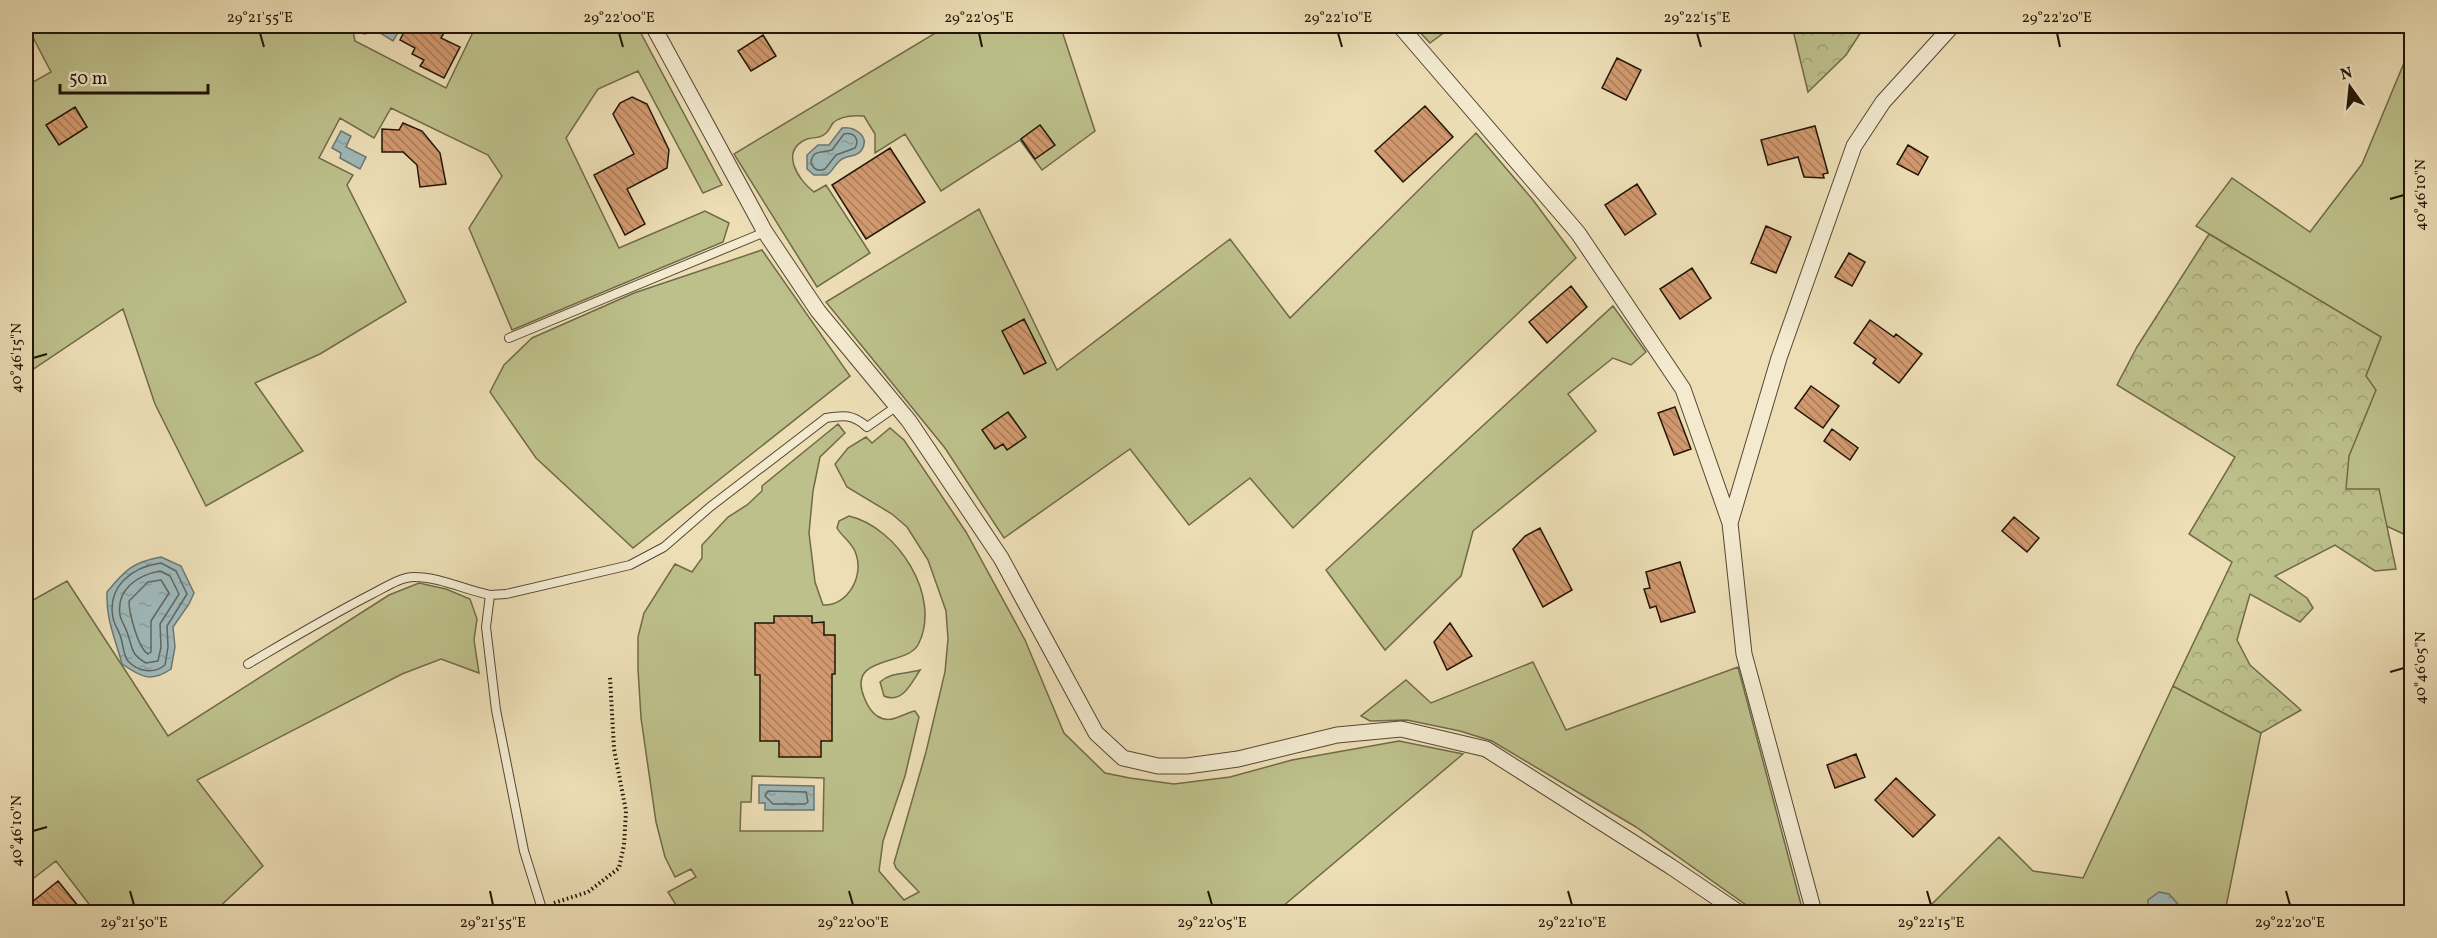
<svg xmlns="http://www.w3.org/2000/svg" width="2437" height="938" font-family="Vollkorn,serif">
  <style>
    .green { fill: #bdc08b; stroke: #706a49; stroke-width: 1.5; fill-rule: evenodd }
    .forest { fill: url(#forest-crowns); stroke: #706a49; stroke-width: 1.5 }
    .water { fill: url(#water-ripples); stroke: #6d7772; stroke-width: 1.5 }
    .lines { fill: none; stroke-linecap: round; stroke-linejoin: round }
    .shore { stroke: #606760; stroke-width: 1.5 }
    .building { fill: url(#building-back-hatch); stroke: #221507; stroke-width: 1.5 }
    .lane-casing { stroke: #554733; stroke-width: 10 }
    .street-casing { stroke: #554733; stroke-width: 17 }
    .path { stroke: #221507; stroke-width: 4; stroke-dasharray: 1.5 3; stroke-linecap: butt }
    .lane { stroke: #f3ead0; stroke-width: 8 }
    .street { stroke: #f3ead0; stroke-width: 15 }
    .ticks { fill: none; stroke: #221507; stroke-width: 2 }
    .neatline { fill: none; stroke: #221507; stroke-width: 2 }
    .ticks-label { font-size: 15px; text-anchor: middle; fill: #221507 }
  </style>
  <defs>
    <pattern id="forest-crowns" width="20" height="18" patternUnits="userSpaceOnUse" patternTransform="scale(1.5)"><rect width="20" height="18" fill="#bdc08b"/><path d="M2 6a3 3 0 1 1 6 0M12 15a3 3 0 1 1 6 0" fill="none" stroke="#a2a476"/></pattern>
    <pattern id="water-ripples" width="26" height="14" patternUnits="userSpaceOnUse" patternTransform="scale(1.5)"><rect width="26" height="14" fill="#9fb9ba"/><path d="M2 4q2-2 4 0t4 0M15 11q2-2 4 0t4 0" fill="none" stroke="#899e9e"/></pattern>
    <pattern id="building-back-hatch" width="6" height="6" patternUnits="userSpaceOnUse" patternTransform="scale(1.5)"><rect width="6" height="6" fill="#d2996f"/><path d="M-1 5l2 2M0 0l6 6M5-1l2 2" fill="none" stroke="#aa7c59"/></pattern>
  </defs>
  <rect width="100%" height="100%" fill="#eddeb6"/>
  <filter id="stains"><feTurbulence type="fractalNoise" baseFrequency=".00333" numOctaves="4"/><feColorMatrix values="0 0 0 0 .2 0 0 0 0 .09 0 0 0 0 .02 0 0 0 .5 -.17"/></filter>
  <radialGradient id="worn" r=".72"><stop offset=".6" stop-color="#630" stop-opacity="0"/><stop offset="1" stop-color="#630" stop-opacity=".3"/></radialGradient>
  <path class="green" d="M27 26H352L355 41 446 88 476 26H637L722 185 703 193 638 71 598 89 566 138 619 248 705 211 729 223 723 242 512 330 469 228 502 176 488 155 391 108 374 138 340 118 319 158 353 175 347 185 406 302 320 354 255 383 303 451 206 506 155 404 123 309 26 374V86L51 72Z
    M947 26H1067L1061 28 1095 131 1042 170 1020 140 941 191 905 134 875 153V134L864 116C853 115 841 115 833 123 830 127 829 131 825 134 819 139 813 137 807 139 779 151 798 180 814 192L826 185 870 253 817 287 734 154Z
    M1414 26H1453L1430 43Z
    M2411 46 2412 534 2410 537 2318 494 2381 337 2196 226 2232 178 2310 232 2362 164Z
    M1476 133 1533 200 1576 258 1293 528 1250 478 1189 525 1130 449 1004 538 945 448 826 302 979 209 1057 370 1230 239 1290 318Z
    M762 250 850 376 633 548 536 458 490 392 504 365 532 338 634 293Z
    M1613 306 1646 352 1631 365 1613 358 1568 394 1596 431 1473 531 1461 576 1385 650 1326 570Z
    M838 424 845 433 820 457 813 491 809 533 815 582 823 605C848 606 864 576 856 554 853 543 842 537 837 528L839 521 849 516C897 527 943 597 918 645 906 666 847 655 864 697 867 705 870 711 877 716 891 725 901 714 915 711L919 717 905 776 883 841 879 871 904 900 919 892 896 868 894 863 926 752 945 672 948 639 946 611 928 560 907 527 892 514 847 487 835 464 848 448 866 437 872 443 890 428 904 440 966 532 1025 640 1064 733 1105 773 1130 778 1174 784 1230 777 1292 760 1399 741 1463 754 1276 912H667L676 905 668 892 696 877 691 869 675 877 665 857 656 822 641 718 638 669V637L644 613 675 564 692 572 702 558V545L728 517 747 505 762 491V486ZM752 776 824 778 823 831H740L741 802H751Z
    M67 581 168 736 389 595 419 583 446 589 470 599 477 619 474 640 479 673 441 659 402 674 197 780 263 866 214 912H95L56 861 26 884V604Z
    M1533 662 1566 730 1738 667 1803 912H1756L1636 827 1492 741 1460 731 1407 720 1370 721 1361 716 1406 680 1431 703Z
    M920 670C911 684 902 704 884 696L880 682C891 672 906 674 920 670Z
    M2173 686 2261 733 2225 912H1924L1999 837 2033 871 2083 878Z"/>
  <path class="forest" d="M1792 26H1865L1846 55 1808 92Z
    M2209 234 2381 337 2366 376 2376 390 2349 456 2346 489H2379L2396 569 2375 571 2335 545 2275 576 2307 598 2313 608 2300 622 2250 594 2237 640 2250 665 2301 710 2261 733 2173 686 2232 562 2189 534 2235 457 2117 385 2137 347Z"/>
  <path class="water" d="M363 26H402L393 41 377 31 364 34Z
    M842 128C855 126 871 137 861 151 856 157 850 155 844 158 836 161 834 170 827 175H814L807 169V155L818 145H829Z
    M341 131 351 136 346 147 366 157 360 169 340 158 341 153 332 148Z
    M161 557 181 566 194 593 189 604 173 627 175 647 171 669C151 683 141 677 122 664 115 637 106 621 107 592 125 570 133 562 161 557Z
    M759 785 814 786V810H765V803H759Z
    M2159 892 2169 894 2185 912H2148V900Z"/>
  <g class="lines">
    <path class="shore" d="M844 134C854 132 860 139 855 148L836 155 825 169C818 172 813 169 811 162 813 149 823 153 832 150Z
      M161 563 176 571 187 594 167 626 168 647 165 665C154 674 138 672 128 661 123 655 123 642 120 635 118 629 114 624 113 618 107 586 132 567 161 563Z
      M160 571 170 576 179 594 160 624 161 647 158 661 146 663C130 654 133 648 127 632 125 626 121 621 120 615 116 589 138 575 160 571Z
      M161 580 169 593 151 621V652L148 654C138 648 129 613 129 601L148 582Z
      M768 791 806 792 808 802 805 804H773L765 796Z"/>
  </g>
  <path class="building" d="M407 26H448L441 38 460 47 444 78 420 66 424 60 412 54 415 48 400 40Z
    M763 35 776 56 751 71 738 51Z
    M1617 58 1641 70 1626 100 1602 88Z
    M632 97 647 104 669 150 667 168 627 189 645 224 625 235 594 175 634 154 613 114 620 103Z
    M1425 106 1453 137 1403 182 1375 151Z
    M75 107 87 127 59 145 46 125Z
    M403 123 422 131 440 153 446 184 420 187 417 165 403 152H382V129L399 130Z
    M1040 125 1055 145 1035 159 1021 139Z
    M1815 126 1828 173 1823 174 1824 178 1804 177 1798 157 1768 165 1761 140Z
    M1908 145 1928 157 1918 175 1897 164Z
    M890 148 925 202 866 239 832 185Z
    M1637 184 1656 214 1625 235 1605 205Z
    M1766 226 1791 237 1776 273 1751 263Z
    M1849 253 1865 262 1852 286 1835 277Z
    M1692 268 1711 298 1680 319 1660 289Z
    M1571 286 1587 307 1547 343 1529 322Z
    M1024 319 1046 363 1024 374 1002 331Z
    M1870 320 1894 337 1896 334 1922 354 1899 383 1873 363 1876 359 1854 343Z
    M1811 386 1839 406 1823 428 1795 408Z
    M1675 407 1691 449 1674 455 1658 413Z
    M1008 412 1026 437 1007 450 1003 444 995 449 982 430Z
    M1832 429 1858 448 1850 460 1824 441Z
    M2014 517 2039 538 2027 552 2002 531Z
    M1540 528 1572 590 1543 607 1513 549 1525 536Z
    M1680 562 1695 612 1661 622 1656 606 1650 608 1644 589 1650 588 1646 572Z
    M774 616H812V623L824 622V635H835V674H832V741H821V757H779V741H760V675H755V623H774Z
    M1450 623 1472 656 1447 670 1434 642Z
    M1856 754 1865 777 1835 788 1827 765Z
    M1896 778 1935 815 1913 837 1875 800Z
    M58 881 83 912H26V907Z"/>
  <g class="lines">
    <defs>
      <path id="lane" d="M509 338 765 232
        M248 664C289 640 329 616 372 594 384 588 400 577 414 577 440 577 465 590 490 595
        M543 912 524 851 496 710 486 627 490 595 506 594 630 565 664 547 710 507 826 418C843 415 853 414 867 427L897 406"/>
      <path id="street" d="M653 26 765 232 818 311 909 421 1001 558 1096 733 1123 758 1158 766H1187L1238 759 1337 735 1401 729 1486 749 1670 866 1738 912
        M1400 26 1578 233 1683 389 1730 523 1744 654 1814 912
        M1730 523 1779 358 1854 146 1883 102 1952 26"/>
    </defs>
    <use href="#lane" class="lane-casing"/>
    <use href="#street" class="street-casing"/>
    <path class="path" d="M554 903 588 892 619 868 624 845 626 811 614 749 610 677"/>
    <use href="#lane" class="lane"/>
    <use href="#street" class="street"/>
  </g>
  <path class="ticks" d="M260 33 264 47M619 33 623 47M979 33 982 47M1338 33 1342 47M1697 33 1701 47M2057 33 2060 47M2390 199 2404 195M33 358 47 354M2390 672 2404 668M33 831 47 827M130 891 134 905M490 891 493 905M849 891 853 905M1208 891 1212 905M1568 891 1572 905M1927 891 1931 905M2286 891 2290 905"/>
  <rect width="2437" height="938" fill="none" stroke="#eddeb6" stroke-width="66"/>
  <g transform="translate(2350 87) rotate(345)" stroke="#f3ead0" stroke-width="4.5" paint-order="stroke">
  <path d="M0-4.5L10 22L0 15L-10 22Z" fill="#221507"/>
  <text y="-9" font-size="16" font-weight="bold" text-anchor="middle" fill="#221507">N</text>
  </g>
  <path d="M60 84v9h148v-9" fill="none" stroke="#221507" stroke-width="3"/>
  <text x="69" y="84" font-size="18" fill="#221507" stroke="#f3ead0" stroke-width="4.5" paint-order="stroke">50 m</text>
  <rect x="33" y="33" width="2371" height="872" class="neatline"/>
  <g class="ticks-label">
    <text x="260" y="22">29°21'55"E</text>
    <text x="619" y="22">29°22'00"E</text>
    <text x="979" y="22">29°22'05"E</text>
    <text x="1338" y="22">29°22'10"E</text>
    <text x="1697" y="22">29°22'15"E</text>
    <text x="2057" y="22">29°22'20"E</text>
    <text transform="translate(2420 195) rotate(-90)" y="5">40°46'10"N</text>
    <text transform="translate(16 358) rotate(-90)" y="5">40°46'15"N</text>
    <text transform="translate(2420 668) rotate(-90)" y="5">40°46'05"N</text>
    <text transform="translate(16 831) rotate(-90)" y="5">40°46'10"N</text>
    <text x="134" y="927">29°21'50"E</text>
    <text x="493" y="927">29°21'55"E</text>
    <text x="853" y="927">29°22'00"E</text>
    <text x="1212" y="927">29°22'05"E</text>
    <text x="1572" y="927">29°22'10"E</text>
    <text x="1931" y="927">29°22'15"E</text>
    <text x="2290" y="927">29°22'20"E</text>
  </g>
  <rect width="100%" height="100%" filter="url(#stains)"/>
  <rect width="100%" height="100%" fill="url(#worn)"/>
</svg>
